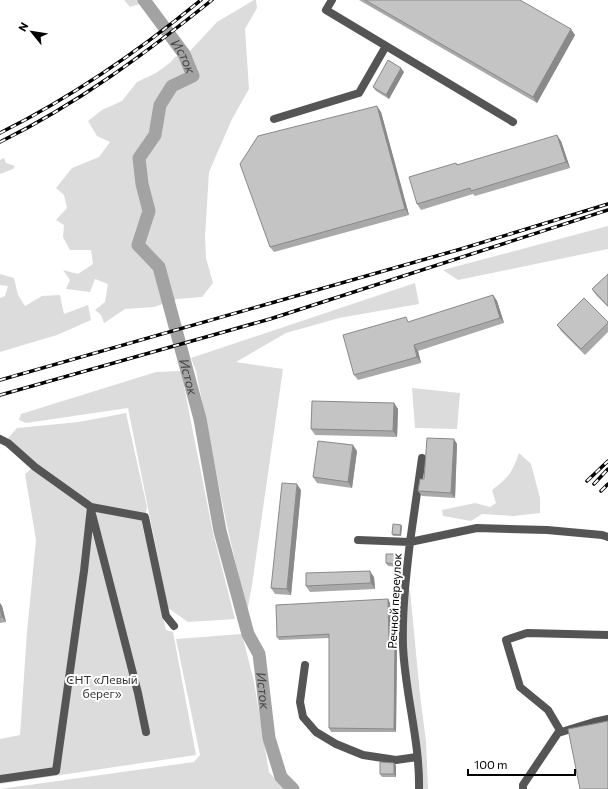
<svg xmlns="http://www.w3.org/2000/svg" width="608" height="789" font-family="Commissioner,sans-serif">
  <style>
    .green { fill: #dcdcdc }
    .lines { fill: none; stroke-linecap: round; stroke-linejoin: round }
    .river { stroke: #a3a3a3; stroke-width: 13 }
    .minor { stroke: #555; stroke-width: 8 }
    .rail-casing { stroke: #000; stroke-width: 3.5 }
    .rail { stroke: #fff; stroke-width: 2; stroke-dasharray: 6; stroke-linecap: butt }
    .wall { fill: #a9a9a9 }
    .shaded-wall { fill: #898989 }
    .building { fill: #c4c4c4; stroke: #898989 }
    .labels { text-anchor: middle; stroke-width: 4; stroke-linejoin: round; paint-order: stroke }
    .street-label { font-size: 12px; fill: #000; stroke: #fff }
    .park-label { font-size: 12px; fill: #333; stroke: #fff }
    .water-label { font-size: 13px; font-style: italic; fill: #444; stroke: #fff }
  </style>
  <rect width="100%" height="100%" fill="#fff"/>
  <path class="green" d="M124 0H151L130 7Z
    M254 0H256L257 8 245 29 249 89 232 119 209 172 205 237 206 258 213 283 202 297 177 299 154 307 125 309 104 323 101 315 95 310 105 302 108 284 95 279 90 292 66 289 70 280 63 270 78 274 93 264 91 250H70L63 237 64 225 56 220 67 208 64 195 56 188 72 168 99 157 110 142 97 136 88 121 102 110 122 101 137 82 156 73 171 62 175 57 190 51 217 22Z
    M4 158 6 163 15 166 13 169 0 174V160Z
    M608 226V249L458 280 443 270Z
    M0 274 14 278 18 295 25 306 42 296 60 295 64 314 88 305 91 320 57 335 0 352V298L5 296 8 286 0 285Z
    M415 283 419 304 339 318 286 333 236 362 283 369 252 585 247 612 227 526 196 371 191 358Z
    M181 371 213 533 235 619 188 622 168 608 128 408 26 423 19 420 21 414 156 372Z
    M412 388 460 393 457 429 415 428Z
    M126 413 147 507 145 517 142 524 166 630 173 632 196 755 0 784V739L20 735 27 632 36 540 25 474 36 465 8 438 17 428 79 422Z
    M519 453 531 464 540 498V513L514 516 482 514 471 521 443 516 442 510 475 503 490 507 496 503 492 490C509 477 512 473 519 453Z
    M405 589 410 590 420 695 426 741 428 789H420L406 675Z
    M242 634 254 682 269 772 284 789H0L194 762 200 755 176 639Z"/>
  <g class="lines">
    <path class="river" id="s1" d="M144 0 184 54 193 76 172 86 160 105 155 135 139 158 142 184 149 211 138 245 159 267 200 419 220 531 248 634 259 654 269 738 281 777 293 789"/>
    <path class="minor" d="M332 0 326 10 513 122
      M274 119 359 93 386 46
      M0 439 8 443 35 467 91 507 145 517 166 616 174 626
      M92 514 138 693 146 732
      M358 540 410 542 422 458
      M305 665 300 702 303 717 316 732 336 744 363 755 396 760 417 757
      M561 732 548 710 520 687 506 640 527 633 608 635
      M0 779 56 771 84 571 91 507
      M419 789C420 741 405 694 403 646 402 611 406 576 410 542L477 528 547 530 602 535 608 537
      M523 789V785L558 733 594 722 608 719"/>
    <defs>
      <path id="rail" d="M0 133C72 97 139 51 201 0
        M0 142C77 104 145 54 212 0
        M0 380 461 249 608 204
        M0 395 270 319 608 210
        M587 481 608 461
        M594 484 608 469
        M601 491 608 484"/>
    </defs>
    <use href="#rail" class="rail-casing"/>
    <use href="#rail" class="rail"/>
  </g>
  <path class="wall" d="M359 0H520L575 35 537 103Z
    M404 72 389 99 376 91 373 87Z
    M381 112 409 215 274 252 270 247Z
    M561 141 570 168 475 196 473 194 421 210 417 204 456 163 458 165Z
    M608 274V307L596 295 592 289Z
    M493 295 497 301 504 323 418 351 421 363 358 380 354 375 410 322Z
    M608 323V332L585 355 561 331 557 325Z
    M394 403 398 409 397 437 315 435 311 429Z
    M454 439 457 444 455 498 422 496 418 491 424 479Z
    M357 451 352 488 317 483 313 477Z
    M301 490 291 595 275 594 271 588Z
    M401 525 402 526 401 536H393L392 534Z
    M397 554 399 557 398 567 388 566 386 563Z
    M374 577 375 589 310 592 306 586Z
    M388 599 390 603 392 641H395L397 644 396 732H331L329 728V638L279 640 277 637Z
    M0 603 2 606 6 622 0 623Z
    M396 765V777H382L380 774Z"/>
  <path class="shaded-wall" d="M571 29 575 35 537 103 533 97Z
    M401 68 404 72 389 99 386 95Z
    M377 106 381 112 409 215 405 209Z
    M557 135 561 141 570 168 566 162Z
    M493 295 497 301 504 323 500 318Z
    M414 345 418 351 421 363 417 357Z
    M394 403 398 409 397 437 393 431Z
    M454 439 457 444 455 498 451 493Z
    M353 445 357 451 352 488 348 482Z
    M297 484 301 490 291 595 287 589Z
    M401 525 402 526 401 536 400 535Z
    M397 554 399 557 398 567 396 564Z
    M370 571 374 577 375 589 371 583Z
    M388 599 390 603 392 645 389 641Z
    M0 603 2 606 6 622 2 617 0 608Z
    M395 641 397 644 396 732 394 729Z
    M394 763 396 765V777L394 774Z"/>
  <path class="building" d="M365 0H520L571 29 533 97Z
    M388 60 401 68 386 95 373 87Z
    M377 106 405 209 270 247 240 164 258 136Z
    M557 135 566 162 471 191 470 188 417 204 409 177 456 163 457 165Z
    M608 274V306L592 289Z
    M493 295 500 318 414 345 417 357 354 375 343 335 406 317 408 322Z
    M584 298 608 322V323L581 349 557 325Z
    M312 401 394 403 393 431 311 429Z
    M427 438 454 439 451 493 418 491 420 479H424Z
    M318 441 353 445 348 482 313 477Z
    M282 483 297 484 287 589 271 588Z
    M393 524 401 525 400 535 392 534Z
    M386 554H397L396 564 386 563Z
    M370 571 371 583 306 586V573Z
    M388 599 389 641H395L394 729 329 728V634L277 637 276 605Z
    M0 608 2 617H0Z
    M608 721V789H580L568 729Z
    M380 762 394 763V774H380Z"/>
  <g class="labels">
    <g class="street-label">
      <text transform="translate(395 601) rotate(-87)" y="4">Речной переулок</text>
    </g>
    <g class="park-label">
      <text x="102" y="684">СНТ «Левый<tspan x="102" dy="14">берег»</tspan></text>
    </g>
    <g class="water-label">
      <text dy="5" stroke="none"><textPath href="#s1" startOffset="69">Исток</textPath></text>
      <text dy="5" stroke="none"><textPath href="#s1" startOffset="429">Исток</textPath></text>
      <text dy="5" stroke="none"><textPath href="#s1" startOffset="753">Исток</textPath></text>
    </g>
  </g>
  <g transform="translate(32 32) rotate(300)" stroke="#ffffff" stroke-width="3" paint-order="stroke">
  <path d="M0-3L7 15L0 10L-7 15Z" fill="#000000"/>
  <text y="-6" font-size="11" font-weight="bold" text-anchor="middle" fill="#000000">N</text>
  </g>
  <path d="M468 769v6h107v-6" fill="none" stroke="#000000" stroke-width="2"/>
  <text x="474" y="769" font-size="12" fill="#000000" stroke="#ffffff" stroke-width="3" paint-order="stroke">100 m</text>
</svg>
